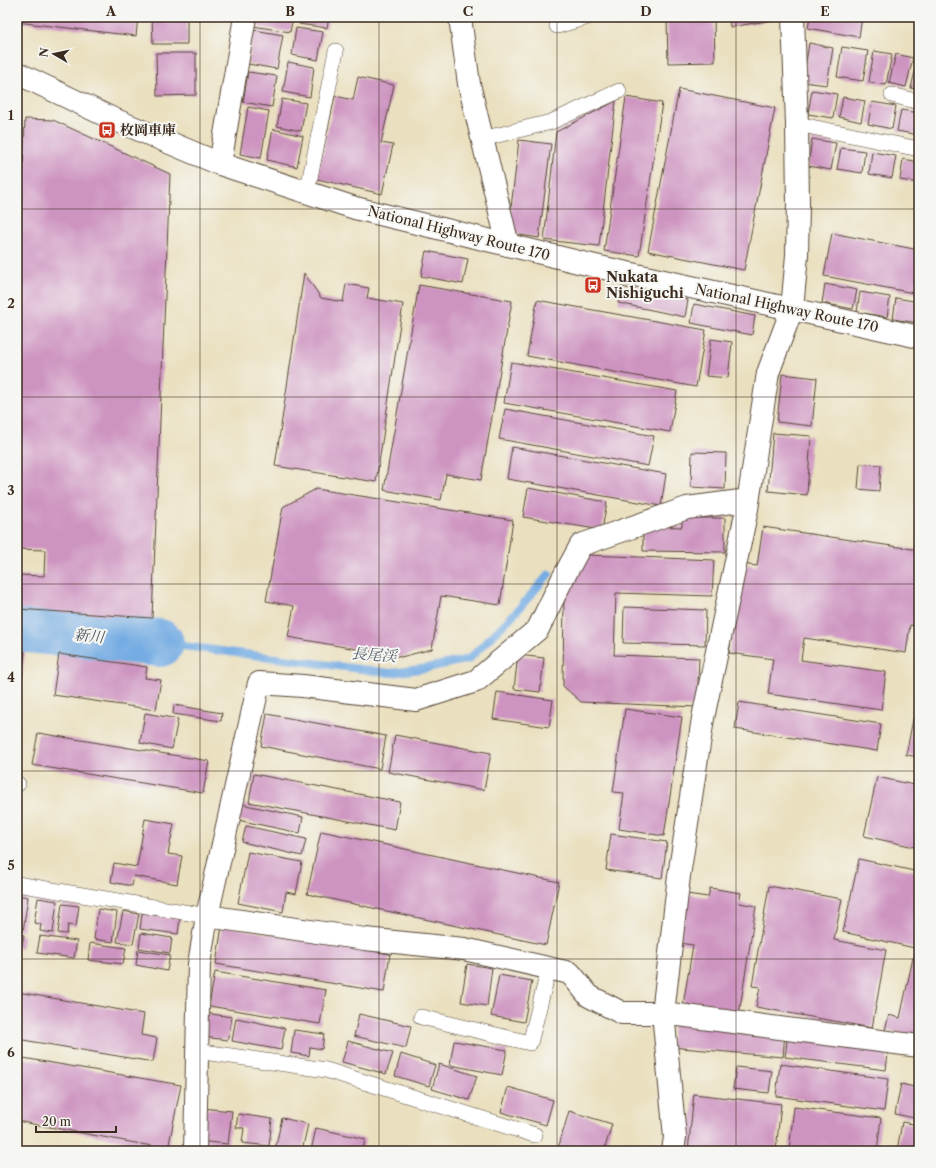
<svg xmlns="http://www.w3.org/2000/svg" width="936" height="1168" font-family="'Libre Caslon Text','Noto Serif JP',serif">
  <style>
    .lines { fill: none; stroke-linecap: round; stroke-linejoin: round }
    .stream { stroke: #74ace3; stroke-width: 8 }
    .river { stroke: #74ace3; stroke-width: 48 }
    .building { fill: #ce94c1 }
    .service-casing { stroke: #554536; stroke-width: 16 }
    .minor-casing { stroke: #554536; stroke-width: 24 }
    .trunk-casing { stroke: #554536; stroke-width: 24 }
    .service { stroke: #fff; stroke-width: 15 }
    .minor { stroke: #fff; stroke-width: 22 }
    .trunk { stroke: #fff; stroke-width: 22 }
    .grid { fill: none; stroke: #3b2a1e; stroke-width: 1; stroke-opacity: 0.55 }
    .labels { text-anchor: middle; stroke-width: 4; stroke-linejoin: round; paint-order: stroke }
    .poi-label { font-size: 14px; font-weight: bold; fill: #3b2a1e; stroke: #f6f6f2; text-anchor: start }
    .street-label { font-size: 14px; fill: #3b2a1e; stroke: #f6f6f2 }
    .water-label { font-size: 15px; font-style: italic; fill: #4f5863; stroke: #f6f6f2 }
    .neatline { fill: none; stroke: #3b2a1e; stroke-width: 1.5 }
    .grid-label { font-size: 13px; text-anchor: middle; font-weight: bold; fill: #3b2a1e }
  </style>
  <rect width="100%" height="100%" fill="#f6f6f2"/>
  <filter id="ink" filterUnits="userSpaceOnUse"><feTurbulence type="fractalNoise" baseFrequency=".025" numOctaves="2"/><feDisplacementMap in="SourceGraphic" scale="8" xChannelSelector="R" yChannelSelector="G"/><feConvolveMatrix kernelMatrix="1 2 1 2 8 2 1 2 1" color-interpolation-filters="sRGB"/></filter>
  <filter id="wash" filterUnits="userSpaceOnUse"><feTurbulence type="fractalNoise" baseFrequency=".012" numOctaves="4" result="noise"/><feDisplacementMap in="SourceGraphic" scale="16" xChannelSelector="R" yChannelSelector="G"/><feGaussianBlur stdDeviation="0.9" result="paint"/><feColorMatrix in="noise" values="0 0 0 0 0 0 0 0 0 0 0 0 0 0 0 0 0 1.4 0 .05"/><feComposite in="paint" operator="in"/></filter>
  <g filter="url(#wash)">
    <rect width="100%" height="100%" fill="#eae0bf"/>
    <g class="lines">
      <path class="stream" d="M160 643 391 673 427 668 469 659 516 612 549 574"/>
      <path class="river" d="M17 628 160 643"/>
    </g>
    <g id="blocks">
      <path class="building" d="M17 17H138L136 36 17 22Z
        M152 17H187V44H153Z
        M255 17H293L290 32 253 26Z
        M300 17H329L327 28 299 24Z
        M667 17H714L715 62 668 63Z
        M729 17H772L773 20 730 27Z
        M810 17H862L859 37 808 28Z
        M296 28 323 32 318 60 292 55Z
        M254 30 283 35 277 69 248 64Z
        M809 43 833 48 827 85 803 82Z
        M842 47 868 51 863 81 837 77Z
        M874 51 892 54 886 85 869 82Z
        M156 53H196V95L157 96Z
        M896 54 913 58 906 87 889 83Z
        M918 59H919V90L911 88Z
        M288 62 314 67 310 97 283 92Z
        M248 72 277 76 272 107 243 102Z
        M358 77 394 85 381 143 393 145 382 194 317 179 335 96 353 100Z
        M679 89 775 108 744 270 648 251Z
        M812 90 837 94 833 118 808 114Z
        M626 97 662 103 639 256 604 251Z
        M843 97 865 101 861 122 839 117Z
        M282 99 306 103 301 131 277 126Z
        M616 101 599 246 544 240 556 132Z
        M872 102 896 106 892 129 868 124Z
        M248 107 269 111 261 158 240 154Z
        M901 110 919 113V135L897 131Z
        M25 119 53 120 170 174 152 618 17 609V575L44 576 45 550 17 549V313Z
        M273 129 303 136 297 167 267 160Z
        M812 139 836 143 831 170 808 166Z
        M519 140 551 144 539 238 508 233Z
        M841 148 865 151 862 173 837 169Z
        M872 152 896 156 892 178 869 174Z
        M903 159 919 162V183L900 180Z
        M832 233 919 250V294L824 276Z
        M426 251 468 259 463 284 421 276Z
        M304 273 321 298 343 302 346 284 369 288 367 298 403 304 376 482 275 466Z
        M825 284 857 290 853 309 822 303Z
        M419 285 512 301 481 480 446 474 441 500 384 490Z
        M621 287 688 300 685 317 618 303Z
        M860 292 890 297 887 317 857 312Z
        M896 298 919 302V323L893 319Z
        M537 300 706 330 696 387 527 356Z
        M694 304 755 316 752 335 691 323Z
        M711 339 732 342 728 378 706 376Z
        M511 362 677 391 670 432 504 403Z
        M782 374 817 378 812 426 777 422Z
        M505 409 654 436 648 466 499 439Z
        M773 433 811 436 807 495 768 491Z
        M512 447 666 474 661 506 507 479Z
        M692 452 726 453 725 489 691 487Z
        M860 464 881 465 879 491 858 489Z
        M528 488 607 502 602 530 523 517Z
        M316 489 513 520 500 605 441 596 432 649 401 657 288 637 294 606 266 601 283 507Z
        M682 518H725V552L643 551V526L682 527Z
        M763 527 919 550V626L910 625 906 653 804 638 801 660 886 672 881 710 768 694 773 659 729 653 742 564 757 566Z
        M588 555 714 560 712 596 616 593 614 655 699 658 697 707 581 702 563 686 564 594Z
        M624 607 706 610 705 645 623 643Z
        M17 651 25 652 21 686 17 685Z
        M59 654 147 667 145 678 161 680 156 710 53 695Z
        M518 655 544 658 540 692 514 689Z
        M497 692 553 700 549 727 493 719Z
        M918 694 919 695V757L906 755Z
        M739 702 881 724 877 751 735 729Z
        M174 705 222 713 221 721 173 714Z
        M625 709 682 717 664 836 619 829 624 793 613 792Z
        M145 713 178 719 172 749 140 743Z
        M267 714 386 736 380 769 261 746Z
        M38 733 209 761 203 793 32 765Z
        M395 735 491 753 484 790 388 772Z
        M254 774 400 802 395 830 249 802Z
        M877 777 919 786V848L864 836Z
        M241 804 303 817 300 833 238 820Z
        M145 819 174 824 168 854 182 856 177 884 134 876 132 886 111 882 114 863 137 867Z
        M246 826 306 839 302 856 242 842Z
        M321 831 559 882 546 945 307 894Z
        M611 834 667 842 662 878 606 870Z
        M248 852 302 862 296 894 286 892 283 912 238 903Z
        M859 859 919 872V949L843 932Z
        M769 886 842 899 834 940 886 950 872 1028 756 1007 760 987 752 986Z
        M710 888 741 893 739 903 756 906 739 1014 683 1005 693 945 679 943 687 894 708 897Z
        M17 895 28 897 23 931 17 930Z
        M38 898 57 901 53 933 40 931 41 924 34 923Z
        M62 904 79 906 76 926 68 925 67 934 58 933Z
        M98 909 117 912 113 942 94 939Z
        M123 911 139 914 133 944 117 942Z
        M142 913 180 919 178 934 140 929Z
        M222 926 390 954 384 992 216 964Z
        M141 933 172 938 170 953 139 948Z
        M17 934 24 935 21 949 17 948Z
        M40 936 77 941 74 958 37 953Z
        M90 943 126 948 123 964 88 960Z
        M138 950 170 955 167 971 136 965Z
        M913 958 919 959V1037L885 1030 889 1015 900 1018Z
        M467 964 492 968 487 1006 461 1002Z
        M215 972 326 990 320 1024 209 1006Z
        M499 975 532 981 524 1022 491 1016Z
        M17 992 144 1014 141 1035 157 1038 153 1062 17 1039Z
        M205 1013 232 1017 228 1040 203 1037Z
        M359 1014 411 1026 406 1048 354 1036Z
        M236 1018 285 1028 281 1050 232 1041Z
        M673 1022 785 1032 783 1057 671 1047Z
        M294 1030 324 1034 322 1049 310 1047 309 1056 291 1053Z
        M788 1032 889 1045 886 1070 785 1057Z
        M348 1041 393 1053 386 1074 342 1062Z
        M454 1041 507 1050 502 1075 450 1065Z
        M401 1054 435 1065 429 1086 395 1076Z
        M17 1057 181 1085 168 1149 17 1121Z
        M439 1064 477 1076 469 1100 432 1089Z
        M780 1064 888 1079 884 1111 776 1096Z
        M736 1067 772 1071 769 1093 733 1089Z
        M901 1084 919 1088V1119L895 1114Z
        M508 1087 553 1100 546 1125 501 1112Z
        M694 1094 781 1104 776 1151H688Z
        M794 1107 881 1118 877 1151H789Z
        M202 1108 232 1111 228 1144 198 1141Z
        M569 1111 612 1124 604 1151H564L558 1149Z
        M238 1114 272 1119 269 1146 242 1143 244 1128H236Z
        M282 1118 308 1124 302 1151 275 1150Z
        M902 1122 919 1125V1151H897Z
        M316 1128 365 1139 363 1151H311Z"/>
    </g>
  </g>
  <g filter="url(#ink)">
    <use href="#blocks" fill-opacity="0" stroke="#554536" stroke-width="1"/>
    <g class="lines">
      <defs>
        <path id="service" d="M557 26 588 17
          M892 95 919 102
          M797 124 919 149
          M482 139 551 122 619 91
          M307 192 336 51
          M17 784H18
          M17 884 207 916
          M421 1017 530 1043 549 968
          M197 1051 326 1070 535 1135"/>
        <path id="minor" d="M460 17 469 84 508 245
          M220 164 245 17
          M207 916 365 939 464 949 570 973 589 996 622 1013H663L919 1046
          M195 1151 199 964 207 916 259 683 303 686 416 700 476 681 538 629 562 580 581 545 687 508 748 500
          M673 1151 675 1137 663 1013 679 876 703 718 747 509 768 373 792 309 797 255 798 204 797 124 793 17"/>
        <path id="trunk" d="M17 73 111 118 220 164 355 208 595 266 919 337"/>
      </defs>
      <use href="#service" class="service-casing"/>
      <use href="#minor" class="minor-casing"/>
      <use href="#trunk" class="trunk-casing"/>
      <use href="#service" class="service"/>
      <use href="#minor" class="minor"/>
      <use href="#trunk" class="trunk"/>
    </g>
  </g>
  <path class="grid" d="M200 17V1151M379 17V1151M557 17V1151M736 17V1151M17 209H919M17 397H919M17 584H919M17 771H919M17 959H919"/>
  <defs>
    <symbol id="bus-square" viewBox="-11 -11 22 22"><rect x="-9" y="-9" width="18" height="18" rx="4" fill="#c8321e" stroke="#f6f6f2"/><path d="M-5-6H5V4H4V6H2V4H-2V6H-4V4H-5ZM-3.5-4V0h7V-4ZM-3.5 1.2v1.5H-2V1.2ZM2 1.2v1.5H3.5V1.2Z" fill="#fff"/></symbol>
  </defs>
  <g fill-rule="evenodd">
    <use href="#bus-square" x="97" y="120" width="20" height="20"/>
    <use href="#bus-square" x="583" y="275" width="20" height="20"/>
  </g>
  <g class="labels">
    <g class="poi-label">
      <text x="120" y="135">枚岡車庫</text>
      <text x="606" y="282">Nukata<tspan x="606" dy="16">Nishiguchi</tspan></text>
    </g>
    <g class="street-label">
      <text transform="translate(459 233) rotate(14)" y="5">National Highway Route 170</text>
      <text transform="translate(787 308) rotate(12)" y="5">National Highway Route 170</text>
    </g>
    <g class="water-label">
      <text transform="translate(89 636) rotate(6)" y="5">新川</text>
      <text transform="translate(374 655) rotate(4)" y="5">長尾渓</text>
    </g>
  </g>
  <rect width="936" height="1168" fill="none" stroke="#f6f6f2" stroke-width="44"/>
  <g transform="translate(54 54) rotate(279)" stroke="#f6f6f2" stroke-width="3" paint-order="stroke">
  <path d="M0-3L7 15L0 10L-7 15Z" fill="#3b2a1e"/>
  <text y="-6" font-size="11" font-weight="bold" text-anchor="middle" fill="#3b2a1e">N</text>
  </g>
  <path d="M36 1126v6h80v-6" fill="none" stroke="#3b2a1e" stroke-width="2"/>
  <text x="42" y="1126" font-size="12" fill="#3b2a1e" stroke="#f6f6f2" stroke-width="3" paint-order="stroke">20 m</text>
  <rect x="22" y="22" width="892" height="1124" class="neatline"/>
  <g class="grid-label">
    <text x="111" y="16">A</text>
    <text x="290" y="16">B</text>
    <text x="468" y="16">C</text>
    <text x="646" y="16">D</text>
    <text x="825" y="16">E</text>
    <text x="11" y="120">1</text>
    <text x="11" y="308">2</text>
    <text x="11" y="495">3</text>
    <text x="11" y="682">4</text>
    <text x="11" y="870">5</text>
    <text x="11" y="1057">6</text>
  </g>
</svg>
